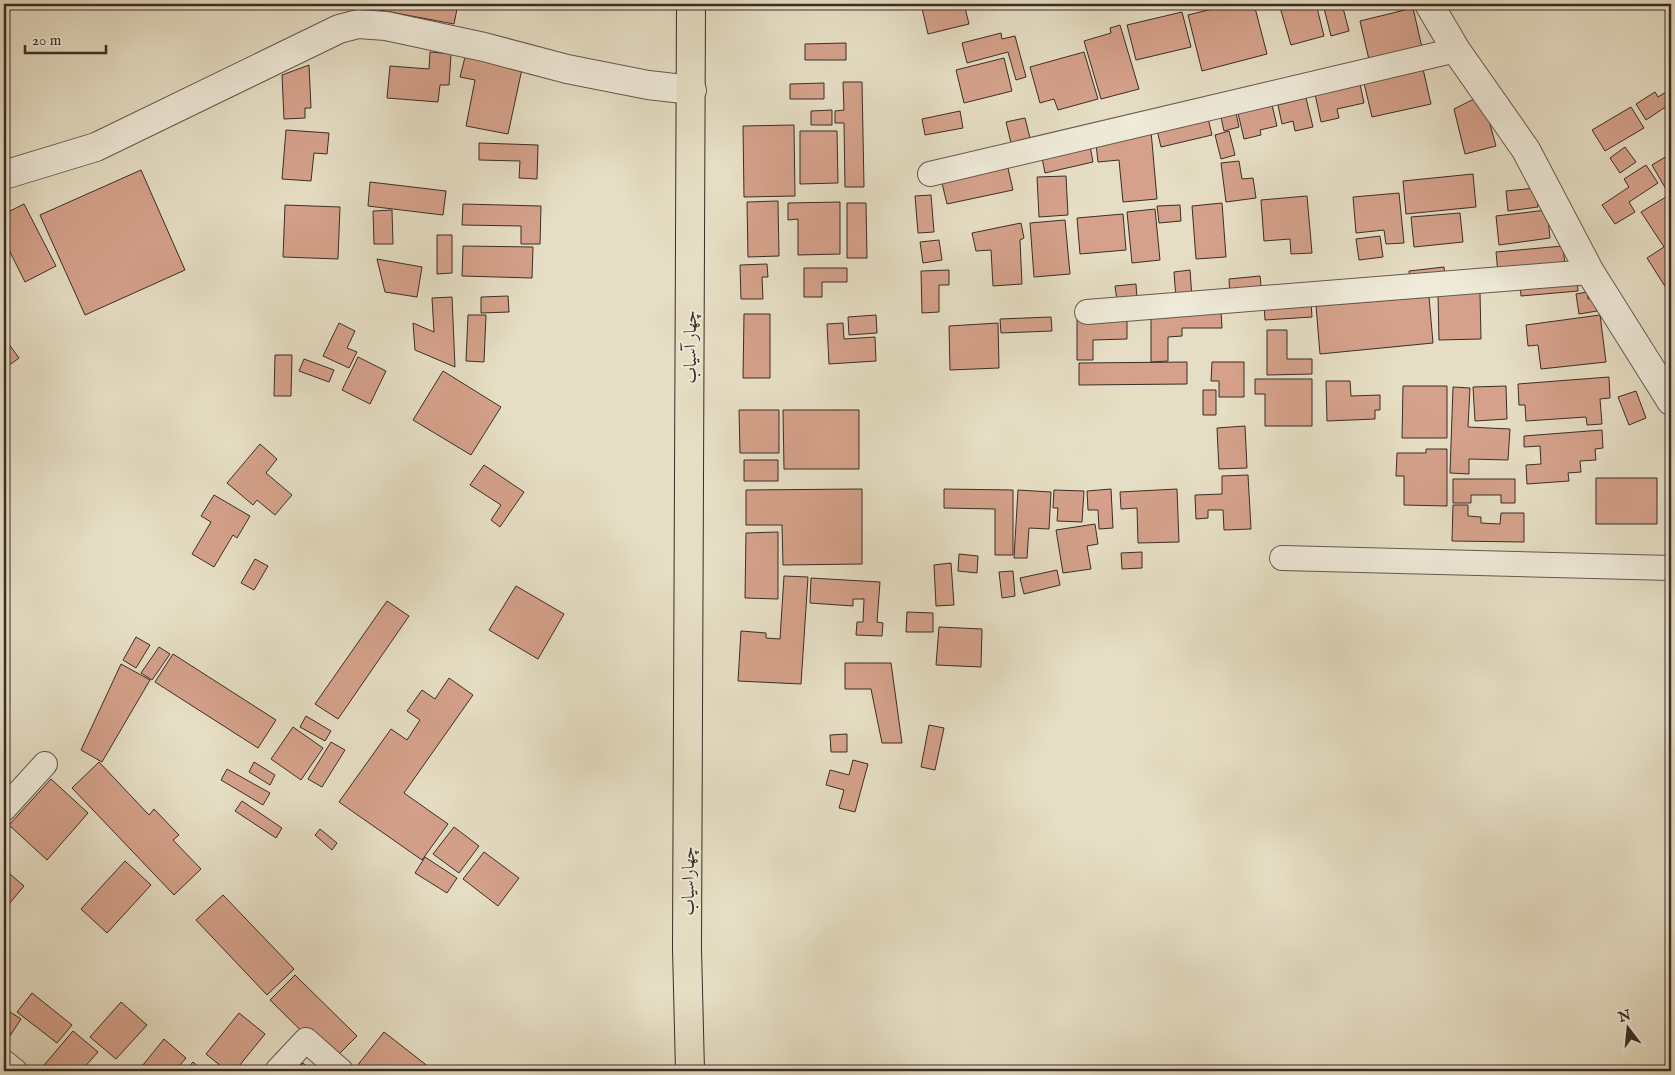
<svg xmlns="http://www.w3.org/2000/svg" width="1675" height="1075" font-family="'IM FELL English',Amiri,serif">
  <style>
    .building { fill: #d5a18b; stroke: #3b2d26 }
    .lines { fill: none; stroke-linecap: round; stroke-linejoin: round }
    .minor-casing { stroke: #66594e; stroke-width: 26 }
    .tertiary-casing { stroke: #66594e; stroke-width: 30 }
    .trunk-casing { stroke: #3b2d26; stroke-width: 30 }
    .minor { stroke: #efead9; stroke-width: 24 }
    .tertiary { stroke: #efead9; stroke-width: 28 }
    .trunk { stroke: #e6dec4; stroke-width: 28 }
    .labels { text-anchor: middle; stroke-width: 4; stroke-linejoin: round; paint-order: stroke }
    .street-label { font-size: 18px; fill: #3b2d26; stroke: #efead9 }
  </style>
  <rect width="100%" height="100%" fill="#e6dec4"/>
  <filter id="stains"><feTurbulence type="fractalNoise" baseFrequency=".004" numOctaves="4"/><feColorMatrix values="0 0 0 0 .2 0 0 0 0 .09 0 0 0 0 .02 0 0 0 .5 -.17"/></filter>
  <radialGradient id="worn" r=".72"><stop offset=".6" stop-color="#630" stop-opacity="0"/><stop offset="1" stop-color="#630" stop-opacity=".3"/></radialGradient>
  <path class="building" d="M370 4H458L454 24 369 8Z
    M921 4H964L969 24 928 34Z
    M1233 4H1254L1267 54 1202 71 1188 15Z
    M1279 4H1316L1324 36 1291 45Z
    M1323 4H1342L1349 31 1331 36Z
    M1413 8 1423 52 1370 64 1360 21Z
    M1182 12 1191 47 1136 60 1127 25Z
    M1120 25 1139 89 1101 99 1084 41 1111 33 1110 28Z
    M1001 33 1002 39 1015 36 1026 77 1016 80 1008 52 967 63 962 43Z
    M846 43V60H805V44Z
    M430 52 451 54 449 85H440L438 102 387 98 390 66 429 69Z
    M1084 52 1098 99 1058 110 1054 99 1040 103 1030 67Z
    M465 57 522 69 508 134 466 126 475 80 460 77Z
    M1004 58 1012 91 964 103 956 70Z
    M309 65 311 108H305V118L284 119 282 75Z
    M1423 69 1431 104 1372 117 1364 83Z
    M843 82H862L864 187H845L844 123H835V111L844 110Z
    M824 83V99H790V84Z
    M1360 84 1364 103 1337 109 1339 118 1321 122 1315 94Z
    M1671 89V113L1667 106 1646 120 1636 104 1655 92 1658 97Z
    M1482 95 1496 146 1465 154 1454 109Z
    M1306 98 1313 127 1295 131 1293 121 1282 124 1278 105Z
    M1272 105 1277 126 1260 130 1261 135 1244 139 1238 113Z
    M1631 107 1644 128 1605 151 1592 130Z
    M832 110V125H811V111Z
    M960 111 963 128 925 135 922 119Z
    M1236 113 1239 127 1224 131 1221 117Z
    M1025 118 1030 138 1011 143 1006 122Z
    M1208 118 1212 135 1161 147 1157 130Z
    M794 125 795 196 744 197 743 126Z
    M286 130 329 133 327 154 314 153 311 181 282 179Z
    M800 131H837L838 183 800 184Z
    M1151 131 1157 199 1123 202 1119 160 1098 162 1096 144Z
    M1229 131 1235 155 1221 159 1215 135Z
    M479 143 538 145 537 179 519 178 520 161 479 160Z
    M1090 146 1093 162 1045 173 1042 158Z
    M1625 147 1636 162 1620 173 1610 158Z
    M1667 156 1671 164V188L1667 191 1652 165Z
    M1239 161 1242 179 1253 178 1256 198 1226 202 1221 163Z
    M1007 164 1013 190 947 204 941 179Z
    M1646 165 1658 183 1629 202 1635 212 1615 224 1602 205 1629 187 1624 179Z
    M141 170 185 270 85 315 40 215Z
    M1473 174 1476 207 1406 214 1403 181Z
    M1066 176 1068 215 1039 217 1037 177Z
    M370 182 446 191 443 215 368 206Z
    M1536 188 1538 207 1508 211 1506 191Z
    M1399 193 1404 243 1386 244 1384 230 1356 233 1353 197Z
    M1671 194V289L1668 291 1647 258 1664 247 1641 212Z
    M931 195 934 232 918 233 915 196Z
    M1307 196 1312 253 1291 254 1290 239 1264 241 1261 200Z
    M778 201 779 256 748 257 747 202Z
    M840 202V254L798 255V219L788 220V203Z
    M847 203H866L867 258H847Z
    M1222 203 1226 257 1196 259 1192 206Z
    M24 204 56 266 25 282 4 240V214Z
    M463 204 541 206 540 244H521V226L462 225Z
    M285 205 340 207 338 259 283 257Z
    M1180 205 1181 221 1159 223 1157 206Z
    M1155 209 1160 260 1132 263 1127 212Z
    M392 210 393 244H374L373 211Z
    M1547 210 1550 238 1499 245 1496 216Z
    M1460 213 1463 242 1414 247 1411 217Z
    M1123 214 1126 250 1080 254 1077 218Z
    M1065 220 1070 274 1034 277 1030 223Z
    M1021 223 1024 238 1020 240 1022 284 993 286 991 250 976 251 972 233Z
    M437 235H452V273L437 274Z
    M1380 236 1383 257 1359 260 1356 239Z
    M939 240 942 260 923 263 920 242Z
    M463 246 533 247 532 278 462 276Z
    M1563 246 1565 266 1498 273 1496 252Z
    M377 259 422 267 417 297 385 292Z
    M767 264 768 277H762L763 299H741L740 265Z
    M1444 267 1445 276 1410 280 1409 271Z
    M804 268H847V282H822V297H804Z
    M949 270V285H939V312L922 313 921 271Z
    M1190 270 1192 298 1176 299 1174 272Z
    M1260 276 1262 294 1230 297 1229 279Z
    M1577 276 1578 291 1521 296 1520 281Z
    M1136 284 1137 299 1117 301 1115 286Z
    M1587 292 1588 299 1595 297 1597 311 1579 314 1576 294Z
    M1480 293 1481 339 1439 340 1438 294Z
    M508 296 509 312 481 313V297Z
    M452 297 455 367 415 350 413 323 434 332 432 298Z
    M1429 297 1433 343 1320 354 1316 306Z
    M1311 302 1312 317 1265 320 1264 304Z
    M1151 311H1221L1222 328H1182V336L1168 337V361L1151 362Z
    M744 314H770V378H743Z
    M468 315H486L484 362 466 361Z
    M876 315 877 333 849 335 848 317Z
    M1600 315 1606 362 1541 369 1538 345 1528 346 1526 325Z
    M1127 316V339L1093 340V360H1077V317Z
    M1051 317 1052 331 1001 333 1000 319Z
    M339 323 355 331 347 348 357 352 349 368 323 356Z
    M843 323 844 339 875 337 876 361 829 364 827 324Z
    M998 323 999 368 950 370 949 326Z
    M1267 330H1287V359H1312V374L1267 375Z
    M8 343 19 358 4 369V346Z
    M275 355H292L291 396H274Z
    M358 357 386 371 370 404 342 390Z
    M304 359 334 370 329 382 299 371Z
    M1187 362V384L1079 385V363Z
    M1212 362H1244V397H1219V381H1211Z
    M443 371 501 407 471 455 413 420Z
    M1609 377 1610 398 1600 399 1602 424 1587 425 1586 417 1526 421 1525 405H1519L1518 384Z
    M1255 379H1312V426H1265V394H1255Z
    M1326 381H1350L1351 396 1380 395V410H1375V419L1327 421Z
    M1403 386H1447V438H1402Z
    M1506 386 1507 419 1475 421 1473 387Z
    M1453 387 1470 388 1468 427 1510 429 1508 460 1469 459V474L1450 473Z
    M1203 390H1216V415H1203Z
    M1636 391 1646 418 1629 425 1618 397Z
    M739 410H779V453H740Z
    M783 410H859V469H784Z
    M1245 426 1247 468 1219 469 1217 428Z
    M1602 430 1603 448 1595 449 1596 460 1580 461 1581 472 1568 473 1569 481 1527 484 1526 465 1541 464 1540 446 1524 447V436Z
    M260 444 277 459 266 473 292 495 275 515 257 500 253 505 227 483Z
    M1426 449H1447V506L1404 505V476H1396L1397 453H1426Z
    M744 460H778V481H744Z
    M484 465 524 492 500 527 491 520 501 505 470 485Z
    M1248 475 1251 529 1224 530 1223 510H1208V518L1196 519 1195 495 1222 494V476Z
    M1596 478H1657V524H1596Z
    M1453 479H1515V503H1501V495H1471V503H1453Z
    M862 489V564L783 565 782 525H746V490Z
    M944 489 1013 490V555H995V509L944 508Z
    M1111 489 1113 528 1099 529 1098 510H1088L1087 491Z
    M1177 489 1179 542 1138 543 1137 508 1121 509 1120 492Z
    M1018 490 1051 492 1049 529 1029 528 1027 558H1014Z
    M1054 490 1084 491 1082 522 1057 521 1058 508H1053Z
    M214 495 250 516 237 538 233 535 214 567 192 554 211 522 201 516Z
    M1453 505H1468V516L1481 517V523L1500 524 1501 513H1524V542L1452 541Z
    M1095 524 1098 544 1087 546 1091 569 1063 573 1056 530Z
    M778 532V599L745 598 746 533Z
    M1142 552V568L1122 569 1121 553Z
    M959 554 978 556 977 573 958 571Z
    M255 559 268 566 254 590 241 583Z
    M951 563 954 605 936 606 934 565Z
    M1057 570 1060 585 1024 594 1020 578Z
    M1013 571 1015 596 1002 598 999 572Z
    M784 576 808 577 801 684 738 681 741 631 766 633V638L780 639Z
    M811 578 880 582 877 622 883 623 882 636 856 635 857 622H863L864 599H853V606L810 603Z
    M516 586 564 614 538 659 489 630Z
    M387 601 409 616 338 719 315 704Z
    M907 612 933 613V632H906Z
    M939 627 982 629 981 667 936 665Z
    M136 637 150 645 136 668 123 660Z
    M159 647 170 654 152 680 141 673Z
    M173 654 276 720 258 748 155 682Z
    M845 663H891L902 743H882L871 689H845Z
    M121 664 150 680 102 762 81 750Z
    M449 678 473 695 404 793 448 824 422 860 339 802 391 729 407 740 420 720 407 711 422 690 435 699Z
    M306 716 331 731 325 741 300 727Z
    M929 725 944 728 935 770 921 767Z
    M293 727 323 748 301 780 271 759Z
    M847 734V752H831L830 735Z
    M331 742 345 750 322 787 308 779Z
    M853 760 868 764 855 812 839 808 844 790 826 785 830 770 849 775Z
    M99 762 149 815 154 809 179 835 173 840 201 869 174 895 72 788Z
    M254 762 275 775 270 785 249 772Z
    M227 769 270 793 263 805 221 780Z
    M51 779 88 813 47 860 9 825Z
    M242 801 282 828 276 838 235 811Z
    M454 827 479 846 459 873 433 854Z
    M320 829 337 843 332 850 315 835Z
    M484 852 519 878 498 906 463 879Z
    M425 857 457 878 447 893 415 873Z
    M125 861 151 885 107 933 81 909Z
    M4 869 24 886 4 910Z
    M223 895 294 969 267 995 196 920Z
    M295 975 357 1036 332 1061 270 1000Z
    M32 993 72 1025 57 1043 17 1012Z
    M121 1002 147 1025 116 1059 90 1037Z
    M4 1008 21 1019 4 1045Z
    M239 1013 265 1034 235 1071H227L206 1054Z
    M73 1031 98 1052 81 1071H39Z
    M384 1032 434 1071H353Z
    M164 1039 186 1058 175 1071H138Z
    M193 1062 203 1071H185Z
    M303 1063 312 1071H295Z"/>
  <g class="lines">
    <defs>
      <path id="minor" d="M930 174 1456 50
        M1087 312 1590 272
        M1282 558 1671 568
        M4 809 45 764
        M4 1062 15 1071
        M277 1071 306 1040 341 1071"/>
      <path id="tertiary" d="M1429 4 1456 50 1526 150 1590 272 1671 401
        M4 175 96 147 339 29 358 24 386 26 484 47 567 69 648 85 692 90"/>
      <path id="trunk" d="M690 1071 687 949 691 4"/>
    </defs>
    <use href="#minor" class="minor-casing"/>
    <use href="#tertiary" class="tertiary-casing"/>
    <use href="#trunk" class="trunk-casing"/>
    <use href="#minor" class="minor"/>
    <use href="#tertiary" class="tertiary"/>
    <use href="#trunk" class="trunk"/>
  </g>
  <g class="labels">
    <g class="street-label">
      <text transform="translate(690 347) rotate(-90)" y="6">چهار آسیاب</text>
      <text transform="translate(688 881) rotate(-90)" y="6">چهاراسیاب</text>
    </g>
  </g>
  <rect width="1675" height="1075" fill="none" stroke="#e6dec4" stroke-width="20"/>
  <rect x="5" y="5" width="1665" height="1065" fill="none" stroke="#3b2d26" stroke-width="2.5"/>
  <rect x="10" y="10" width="1655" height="1055" fill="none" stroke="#3b2d26"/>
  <g transform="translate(1628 1028) rotate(344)" stroke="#efead9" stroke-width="4" paint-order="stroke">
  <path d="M0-4L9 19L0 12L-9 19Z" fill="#3b2d26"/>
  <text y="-8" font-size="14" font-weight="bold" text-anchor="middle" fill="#3b2d26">N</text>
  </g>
  <path d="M25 45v8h81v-8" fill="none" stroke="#3b2d26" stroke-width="2.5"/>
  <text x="32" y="45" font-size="15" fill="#3b2d26" stroke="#efead9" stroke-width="4" paint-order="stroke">20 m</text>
  <rect width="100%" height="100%" filter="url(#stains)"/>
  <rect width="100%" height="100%" fill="url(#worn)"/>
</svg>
